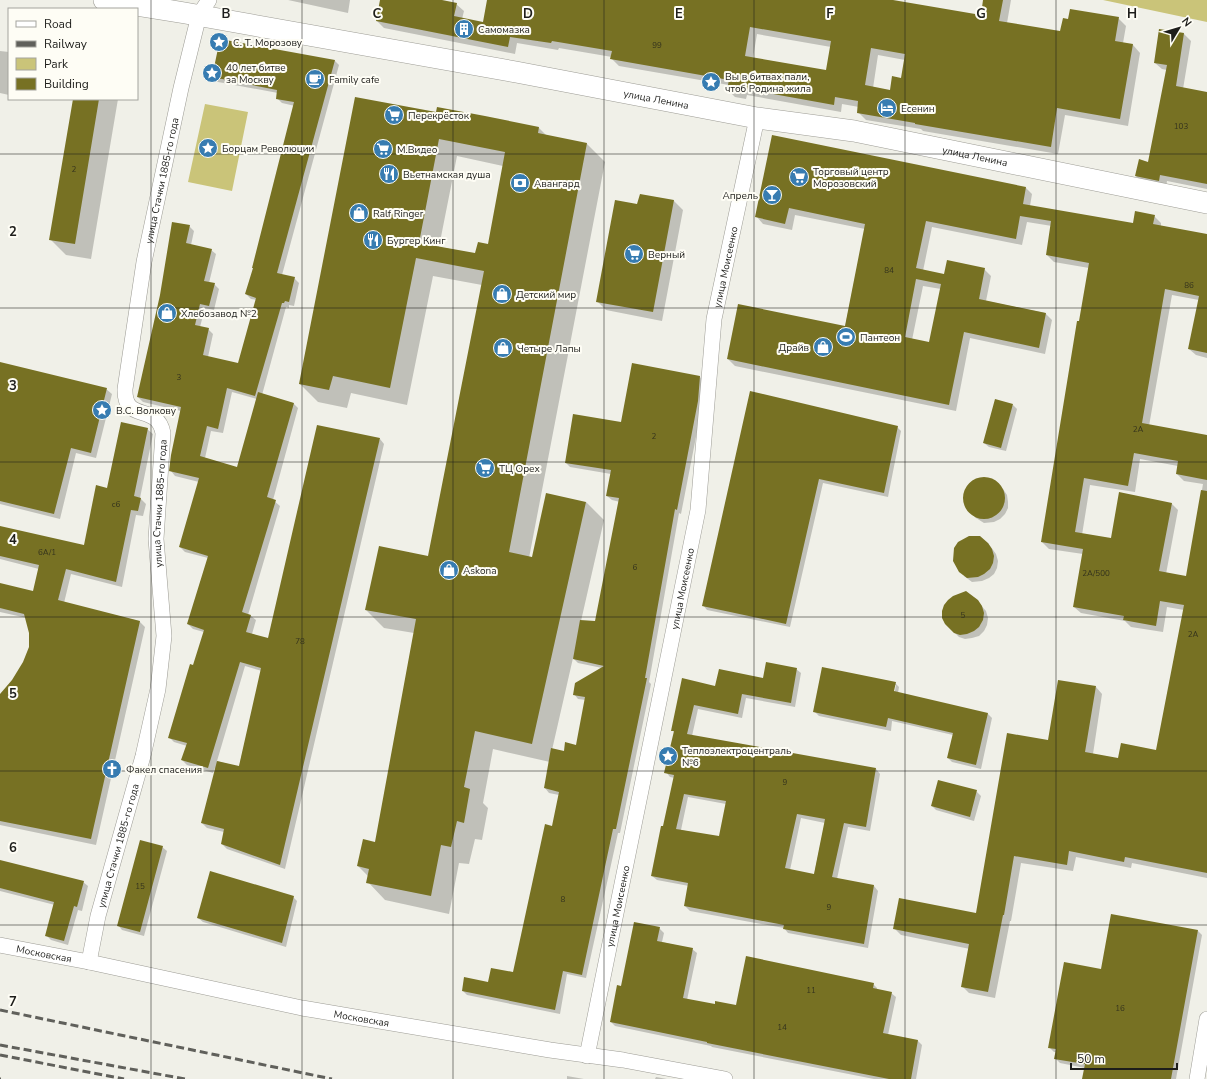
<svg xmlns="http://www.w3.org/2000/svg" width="1207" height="1079" font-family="'Nunito Sans',sans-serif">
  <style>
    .green { fill: #cac479 }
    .shadow { fill: #0003; fill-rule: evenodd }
    .building { fill: #777123; fill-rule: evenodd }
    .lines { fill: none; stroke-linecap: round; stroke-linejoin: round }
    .minor-casing { stroke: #9d9c95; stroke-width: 16 }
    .secondary-casing { stroke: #9d9c95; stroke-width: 22 }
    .minor { stroke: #fff; stroke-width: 15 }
    .secondary { stroke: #fff; stroke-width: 21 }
    .rail { stroke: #60605b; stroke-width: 3; stroke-dasharray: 8 4; stroke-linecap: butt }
    .grid { fill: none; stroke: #1e1e1b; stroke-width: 1; stroke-opacity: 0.55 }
    .labels { text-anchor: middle; stroke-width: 4; stroke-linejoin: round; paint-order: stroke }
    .number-label { font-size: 8px; fill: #34331d }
    .poi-label { font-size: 10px; fill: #1e1e1b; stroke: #fefdf5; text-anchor: start }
    .street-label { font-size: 10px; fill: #1e1e1b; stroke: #fefdf5 }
    .grid-label { font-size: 13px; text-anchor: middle; font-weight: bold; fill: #1e1e1b; stroke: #fefdf5; stroke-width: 4; stroke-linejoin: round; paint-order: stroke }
  </style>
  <rect width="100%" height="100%" fill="#f0f0e8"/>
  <path class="green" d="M1103 0H1207V22Z
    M205 104 248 112 232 191 188 182Z"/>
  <path class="shadow" d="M288 0H350L348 13Z
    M381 0H437L456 4 464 11 462 19 484 23 488 0H887L982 16 984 0H1011L1007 23 1061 32 1069 20 1118 18 1126 26 1123 43 1133 45 1140 53 1128 126 1065 115 1058 154 923 131 921 129 866 120 858 112 859 107 842 104 841 112 747 95 746 99 735 97 728 90 729 85 619 66 612 59V57L559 48 558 50 517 43 515 54 384 28 377 21ZM757 34 831 47 827 71 753 58ZM878 55 905 60 902 79 890 91 873 88Z
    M1160 30 1184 34 1191 41 1183 89 1207 93V189L1167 181 1166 187 1143 183 1136 176 1149 163 1167 70 1162 69 1155 63Z
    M0 51 9 52V95L0 93Z
    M335 61 339 65 282 275 294 278 299 283 294 306 289 305V308L286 307 262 395 293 403 298 408 273 500 280 506 248 615 251 616 256 620 252 634 269 640 380 439 384 444 285 869 227 849 222 844 224 832 207 828 202 823 216 769 215 768 213 773 187 765 182 760 187 746 174 742 169 737 194 667 204 632 193 629 188 624 208 558 185 552 180 547 199 482 175 476 171 471 181 411 143 402 138 397 189 226 194 231 191 245 211 250 216 254 209 283 214 284 219 289 214 310 205 308 200 327 208 329 213 334 208 357 239 364 257 300 251 299 246 294 254 268 295 106 282 103 277 98 278 93 218 82 213 77ZM232 392 257 399 238 468 205 458 211 431 223 433ZM245 666 262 671 239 767 217 761Z
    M74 99H118L91 259 66 255 50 239Z
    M436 114 539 128 547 136 587 144 605 162 529 558H533L586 502 604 520 581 621 596 622 620 502 612 500 607 496 611 474 570 467 566 463 621 423 700 377 704 382 702 406 681 514 679 513 649 682 651 684 620 833H618L586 978 567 974 560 1014 467 995 463 991 489 983 513 974 553 827 559 795 549 793 545 788 550 762 493 749 483 803 488 808 482 840 475 839 469 864 459 863 449 914 385 900 368 882 369 877 358 866 376 843 414 633 384 628 366 610 429 558 482 285 433 276 407 405 351 393 347 408 318 402 300 384ZM457 156 503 166 489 245 476 254 439 247ZM573 658 578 663 602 668 574 694 578 699 586 700 577 746 564 752 552 750Z
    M773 136 1026 188 1032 194 1030 206 1134 224 1154 216 1161 223V226L1207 235V358L1196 355 1189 349 1199 300 1172 295 1149 426 1207 436V878L1132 863 1131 868 1076 857 1073 871 1021 863 1011 921H1010L995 998 969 993 962 986 970 949 901 935 895 929 977 914 1049 741 1096 687 1102 694 1093 754 1118 759 1157 751 1184 610 1167 607 1163 632 1131 627 1125 621 1081 613 1074 607 1083 554 1049 549 1042 542 1089 268 1054 262 1047 255 1052 226 1027 222 1022 245 932 227 923 271 945 275 984 269 991 276 986 301 1045 313 1052 320 1045 354 970 338 956 411 735 366 728 359 845 327 865 229 795 215 792 230 763 224 757 217ZM923 286 941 289 930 344 912 340ZM1140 459 1178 466 1177 474 1184 481 1203 484 1187 577 1166 574 1178 510 1171 503 1111 539 1082 535 1090 485 1135 492Z
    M674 201 683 210 662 321 606 310 597 301 638 205Z
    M0 363 106 389 112 394 96 458 76 453 60 519 0 504Z
    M751 392 897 427 901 431 888 497 823 483 790 627 707 610 703 605Z
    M1013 405 1017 409 1006 451 989 447 984 443Z
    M147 429 153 434 140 498 146 504 143 516 136 515 122 587 71 574 64 603 139 621 145 627 96 845 0 825V695L13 681 24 663 30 647V633L27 618 0 612V584L34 592 39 569 0 559V527L85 547 108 489Z
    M986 478 993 480 1003 489 1007 495 1008 502V508L1005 514 1000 519 994 522 984 523 976 518 966 508 964 496 969 485 974 481Z
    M988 543 996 554 998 561 997 568 994 574 989 578 982 581 972 582 964 576Z
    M977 601 986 611 988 618 987 625 984 631 979 636 972 638 965 639 959 637 945 623Z
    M796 669 801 673 795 707 746 698 742 718 698 709 692 736 876 769 880 774 870 831 848 827 837 879 874 886 878 891 868 948 788 933 784 928 690 911 685 906 689 886 657 880 652 876 675 778 670 777 666 772 675 733 672 730 683 680 716 687 764 679ZM688 797 726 804 720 838 681 830ZM801 818 825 823 814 875 790 870Z
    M895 683 899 687 898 693 988 714 992 718 981 769 952 762 948 758 953 735 892 721 891 731 819 716 814 711ZM894 685H896L894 696Z
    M976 791 981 796 974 821 936 810 932 806Z
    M162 847 167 851 144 936 122 930 118 925Z
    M0 861 83 882 88 886 82 911 78 910 68 945 51 940 46 935 55 905 0 891Z
    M293 897 297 901 286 947 203 922 198 918Z
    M659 928 664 933 662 942 692 949 697 953 687 1000 715 1005 737 1007 873 984 877 988V990L891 993 896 997 888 1035 918 1041 922 1045 916 1079H874L712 1047 711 1046 615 1026 611 1022 621 987Z
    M1198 931 1202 935 1176 1079H1083L1085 1068 1060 1063 1056 1059 1057 1052H1054L1049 1047 1102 970Z
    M567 1076 584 1079H567Z
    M656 1077 667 1079H655Z"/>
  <path class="building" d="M380 0H442L457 3 454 16 483 22 487 0H893L981 15 983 0H1003L999 21 1060 31 1063 18 1068 19 1070 9 1119 17 1115 41 1133 44 1120 119 1057 108 1051 147 915 124V123L857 113 858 101 835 97 834 105 740 88 739 92 727 90 729 80 610 59 612 51 552 41 551 43 510 37 508 47 376 21ZM750 27 831 41 826 70 745 56ZM871 48 905 54 901 78 892 76 890 90 865 85Z
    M1159 29 1184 33 1176 86 1207 92V184L1160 175 1159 181 1135 176 1139 159 1148 162 1167 65 1154 63Z
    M220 39 335 60 277 273 295 277 289 302 285 301 284 303H282L255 396 227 388 218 429 207 426 200 456 237 467 258 392 294 403 267 497 276 500 242 612 251 615 246 632 268 638 317 425 380 438 280 865 221 844 224 829 201 823 217 761 239 766 261 668 240 662 208 768 181 760 187 743 168 738 190 664 193 665 204 630 187 624 208 556 179 547 199 478 169 471 171 455 181 407 137 397 160 295 172 222 190 225 186 243 212 249 204 281 215 283 209 306 200 304 195 325 209 328 203 355 238 363 256 298 245 294 253 268H252L294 102 276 99 277 90 212 77Z
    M355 97 436 112 437 107 485 116 539 127 538 133 587 143 509 552 532 557 546 493 586 502 532 744 475 731 464 787 470 789 464 823 457 821 451 847 441 845 431 896 366 883 369 869 357 866 363 839 375 842 416 619 365 610 379 546 428 556 484 271 416 258 390 388 333 376 329 390 299 384ZM439 139 505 152 488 244 478 242 475 253 419 243Z
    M73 99H99L75 244 49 240Z
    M772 135 1026 187 1023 204 1133 223 1135 211 1155 215 1153 224 1207 234V353L1188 349 1199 296 1165 289 1142 423 1207 435V480L1176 474 1178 461 1134 453 1128 486 1084 478 1075 532 1111 538 1119 492 1172 503 1159 571 1186 576 1201 490 1207 491V873L1125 857 1124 862 1069 851 1067 865 1014 856 1004 915H1003L988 992 961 987 969 944 893 929 899 898 976 913 1007 733 1048 740 1058 680 1096 686 1085 752 1118 758 1121 743 1156 750 1184 605 1160 601 1156 626 1123 620 1124 616 1073 607 1083 549 1041 542 1077 321H1079L1089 263 1046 255 1051 221 1020 216 1016 239 926 221 916 268 944 274 947 260 985 268 979 299 1046 313 1039 348 964 332 949 405 727 359 738 304 845 326 865 224 789 208 785 224 755 217ZM916 279 941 284 929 342 905 337Z
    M640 194 674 200 653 312 596 302 615 200 637 204Z
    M0 362 107 388 91 453 71 448 54 514 0 501Z
    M632 363 700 376 698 401 677 510 675 509 645 678H647L616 829H613L582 975 563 971 555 1010 462 991 464 977 488 982 491 968 513 972 545 824 552 826 559 792 544 788 551 748 564 751 565 742 576 745 585 697 573 695 575 683 604 666 573 659 580 620 595 621 619 498 606 496 611 470 565 463 573 414 621 422Z
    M750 391 898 426 884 493 819 479 786 624 702 606Z
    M995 399 1013 404 1001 448 983 443Z
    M121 422 148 428 134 496 141 498 138 511 131 510 116 582 66 569 58 600 140 621 91 839 0 821V694L12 680 23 662 29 647V633L24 614 0 608V583L33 591 39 565 0 556V526L84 545 96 485 107 488Z
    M963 498a21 21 0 1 1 42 0a21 21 0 1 1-42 0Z
    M969 536H980L988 543 992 549 994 556 993 563 990 569 984 574 978 577 967 578 959 572 953 561 954 548 958 542Z
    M966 591 978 600 982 606 984 613 983 620 979 627 974 631 967 634 960 635 954 633 945 624 942 618V611L944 605 948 600 953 596Z
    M766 662 797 668 791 703 742 694 738 714 694 705 687 734 876 768 866 827 844 823 832 877 874 885 864 944 783 929 784 925 684 906 688 883 651 876 661 826H663L674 775 664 773 674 731H671L682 678 715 686 719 669 763 678ZM684 794 726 801 719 836 676 829ZM797 814 825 819 814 874 785 868Z
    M822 667 896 682 894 691 988 713 976 765 947 758 953 733 888 718 886 727 813 712Z
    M938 780 977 790 970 817 931 806Z
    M140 840 163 846 140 932 117 926Z
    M0 860 84 881 77 907 74 906 64 941 45 936 54 902 0 888Z
    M210 871 294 896 282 943 197 918Z
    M1111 914 1198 930 1171 1079H1082L1085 1064 1054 1059 1056 1049 1048 1048 1064 962 1101 969Z
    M634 922 660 927 657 941 693 948 683 998 715 1004V1001L736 1005 746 956 874 983 873 988 892 992 883 1033 918 1040 911 1079H889L707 1043V1042L610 1022 617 985 621 986Z"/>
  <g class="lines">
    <defs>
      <g id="minor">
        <path id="s1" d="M0 945 89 962 302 1008 550 1050 623 1060 725 1079"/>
        <path id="s2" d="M89 962 98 916 143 756 158 689 164 636 156 539 163 433C157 402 124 424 125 389L144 262 181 88 199 15 209 0"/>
        <path id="s3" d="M587 1056 698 510 714 319 757 118"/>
        <path d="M1197 1079 1207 1019"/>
      </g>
      <g id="secondary">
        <path id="s4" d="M104 0 185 13 516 72 757 118 854 131 1207 203"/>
      </g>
    </defs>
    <use href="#minor" class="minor-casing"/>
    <use href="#secondary" class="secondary-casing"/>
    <use href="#minor" class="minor"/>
    <use href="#secondary" class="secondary"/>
    <path class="rail" d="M0 1010 332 1079
      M0 1045 185 1079
      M0 1055 124 1079
      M0 1079H1"/>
  </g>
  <path class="grid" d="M151 0V1079M302 0V1079M453 0V1079M604 0V1079M754 0V1079M905 0V1079M1056 0V1079M0 154H1207M0 308H1207M0 462H1207M0 617H1207M0 771H1207M0 925H1207"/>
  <defs>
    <symbol id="building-disc" viewBox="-11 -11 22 22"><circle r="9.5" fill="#377cb1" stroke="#fefdf5"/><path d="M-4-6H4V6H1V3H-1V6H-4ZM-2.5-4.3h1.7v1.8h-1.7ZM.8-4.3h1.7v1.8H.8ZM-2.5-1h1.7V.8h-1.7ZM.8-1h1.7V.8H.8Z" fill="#fff"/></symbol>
    <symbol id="sight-disc" viewBox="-11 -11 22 22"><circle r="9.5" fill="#377cb1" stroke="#fefdf5"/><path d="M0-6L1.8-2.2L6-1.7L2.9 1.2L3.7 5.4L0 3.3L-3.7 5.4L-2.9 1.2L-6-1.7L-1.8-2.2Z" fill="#fff"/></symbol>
    <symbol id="cafe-disc" viewBox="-11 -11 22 22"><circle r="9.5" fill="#377cb1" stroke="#fefdf5"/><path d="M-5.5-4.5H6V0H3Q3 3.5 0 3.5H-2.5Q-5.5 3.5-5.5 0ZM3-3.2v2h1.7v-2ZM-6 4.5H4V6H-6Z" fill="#fff"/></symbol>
    <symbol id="hotel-disc" viewBox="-11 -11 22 22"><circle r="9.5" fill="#377cb1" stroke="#fefdf5"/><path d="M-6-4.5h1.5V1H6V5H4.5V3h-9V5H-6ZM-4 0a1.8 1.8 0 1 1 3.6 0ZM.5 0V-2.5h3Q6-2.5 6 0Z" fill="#fff"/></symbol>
    <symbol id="supermarket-disc" viewBox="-11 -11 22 22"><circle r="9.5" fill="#377cb1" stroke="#fefdf5"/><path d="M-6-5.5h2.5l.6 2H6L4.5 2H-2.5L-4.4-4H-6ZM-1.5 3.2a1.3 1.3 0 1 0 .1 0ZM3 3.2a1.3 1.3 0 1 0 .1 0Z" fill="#fff"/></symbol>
    <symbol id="restaurant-disc" viewBox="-11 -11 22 22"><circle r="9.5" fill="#377cb1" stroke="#fefdf5"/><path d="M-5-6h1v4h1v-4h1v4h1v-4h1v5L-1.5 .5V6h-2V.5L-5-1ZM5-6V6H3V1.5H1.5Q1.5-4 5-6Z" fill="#fff"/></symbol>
    <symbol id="bank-disc" viewBox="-11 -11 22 22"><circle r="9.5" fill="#377cb1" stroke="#fefdf5"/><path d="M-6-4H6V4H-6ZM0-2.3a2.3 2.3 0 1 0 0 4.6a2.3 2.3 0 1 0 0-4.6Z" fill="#fff"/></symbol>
    <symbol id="bar-disc" viewBox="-11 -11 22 22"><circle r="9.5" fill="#377cb1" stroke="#fefdf5"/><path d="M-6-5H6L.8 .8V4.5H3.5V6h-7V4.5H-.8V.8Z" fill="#fff"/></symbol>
    <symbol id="shop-disc" viewBox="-11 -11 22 22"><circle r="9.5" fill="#377cb1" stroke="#fefdf5"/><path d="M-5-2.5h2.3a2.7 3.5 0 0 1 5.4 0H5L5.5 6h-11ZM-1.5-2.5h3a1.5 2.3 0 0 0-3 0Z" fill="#fff"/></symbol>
    <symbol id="stadium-disc" viewBox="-11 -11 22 22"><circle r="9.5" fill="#377cb1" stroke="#fefdf5"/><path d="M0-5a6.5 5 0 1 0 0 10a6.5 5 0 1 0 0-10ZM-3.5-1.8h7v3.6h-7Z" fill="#fff"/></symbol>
    <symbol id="church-disc" viewBox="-11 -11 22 22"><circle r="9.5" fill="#377cb1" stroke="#fefdf5"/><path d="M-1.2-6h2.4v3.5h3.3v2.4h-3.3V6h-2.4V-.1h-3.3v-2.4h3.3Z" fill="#fff"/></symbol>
  </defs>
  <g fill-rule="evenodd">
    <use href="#building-disc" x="453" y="18" width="22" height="22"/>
    <use href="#sight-disc" x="208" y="31" width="22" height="22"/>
    <use href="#sight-disc" x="201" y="62" width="22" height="22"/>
    <use href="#cafe-disc" x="304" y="68" width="22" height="22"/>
    <use href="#sight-disc" x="700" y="71" width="22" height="22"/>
    <use href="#hotel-disc" x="876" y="97" width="22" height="22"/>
    <use href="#supermarket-disc" x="383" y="104" width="22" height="22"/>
    <use href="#sight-disc" x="197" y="137" width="22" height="22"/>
    <use href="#supermarket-disc" x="372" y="138" width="22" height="22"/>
    <use href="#restaurant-disc" x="378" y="163" width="22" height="22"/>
    <use href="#supermarket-disc" x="788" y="166" width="22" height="22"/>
    <use href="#bank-disc" x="509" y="172" width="22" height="22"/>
    <use href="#bar-disc" x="761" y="184" width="22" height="22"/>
    <use href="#shop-disc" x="348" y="202" width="22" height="22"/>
    <use href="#restaurant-disc" x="362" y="229" width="22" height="22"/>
    <use href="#supermarket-disc" x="623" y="243" width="22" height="22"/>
    <use href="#shop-disc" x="491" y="283" width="22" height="22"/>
    <use href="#shop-disc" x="156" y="302" width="22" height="22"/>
    <use href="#stadium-disc" x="835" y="326" width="22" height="22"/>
    <use href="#shop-disc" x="812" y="336" width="22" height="22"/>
    <use href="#shop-disc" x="492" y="337" width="22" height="22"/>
    <use href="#sight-disc" x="91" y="399" width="22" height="22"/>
    <use href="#supermarket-disc" x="474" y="457" width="22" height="22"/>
    <use href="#shop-disc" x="438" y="559" width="22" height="22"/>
    <use href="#sight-disc" x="657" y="745" width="22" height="22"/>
    <use href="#church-disc" x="101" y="758" width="22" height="22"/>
  </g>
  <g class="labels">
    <g class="number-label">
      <text x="657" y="48">99</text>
      <text x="1181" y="129">103</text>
      <text x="74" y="172">2</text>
      <text x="889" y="273">84</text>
      <text x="1189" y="288">86</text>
      <text x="179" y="380">3</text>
      <text x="1138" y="432">2А</text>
      <text x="654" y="439">2</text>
      <text x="116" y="507">с6</text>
      <text x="47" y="555">6А/1</text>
      <text x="635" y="570">6</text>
      <text x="1096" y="576">2А/500</text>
      <text x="963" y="618">5</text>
      <text x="1193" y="637">2А</text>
      <text x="300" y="644">78</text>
      <text x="785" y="785">9</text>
      <text x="140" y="889">15</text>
      <text x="563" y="902">8</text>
      <text x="829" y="910">9</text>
      <text x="811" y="993">11</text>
      <text x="1120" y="1011">16</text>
      <text x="782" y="1030">14</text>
    </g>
    <g class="poi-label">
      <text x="478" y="33">Самомазка</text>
      <text x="233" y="46">С. Т. Морозову</text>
      <text x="226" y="71">40 лет битве<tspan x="226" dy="12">за Москву</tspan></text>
      <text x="725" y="80">Вы в битвах пали,<tspan x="725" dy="12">чтоб Родина жила</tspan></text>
      <text x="329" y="83">Family cafe</text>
      <text x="901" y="112">Есенин</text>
      <text x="408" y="119">Перекрёсток</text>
      <text x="222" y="152">Борцам Революции</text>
      <text x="397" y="153">М.Видео</text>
      <text x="813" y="175">Торговый центр<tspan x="813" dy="12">Морозовский</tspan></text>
      <text x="403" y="178">Вьетнамская душа</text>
      <text x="534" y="187">Авангард</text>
      <text x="758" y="199" text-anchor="end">Апрель</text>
      <text x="373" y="217">Ralf Ringer</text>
      <text x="387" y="244">Бургер Кинг</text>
      <text x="648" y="258">Верный</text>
      <text x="516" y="298">Детский мир</text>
      <text x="181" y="317">Хлебозавод №2</text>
      <text x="860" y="341">Пантеон</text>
      <text x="809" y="351" text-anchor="end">Драйв</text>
      <text x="517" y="352">Четыре Лапы</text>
      <text x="116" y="414">В.С. Волкову</text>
      <text x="499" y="472">ТЦ Орех</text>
      <text x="463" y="574">Askona</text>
      <text x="682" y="754">Теплоэлектроцентраль<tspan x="682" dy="12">№6</tspan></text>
      <text x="126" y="773">Факел спасения</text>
    </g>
    <g class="street-label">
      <text dy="4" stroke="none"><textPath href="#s4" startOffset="561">улица Ленина</textPath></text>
      <text dy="4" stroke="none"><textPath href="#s4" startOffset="885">улица Ленина</textPath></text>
      <text dy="4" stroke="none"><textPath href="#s2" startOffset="814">улица Стачки 1885-го года</textPath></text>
      <text dy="4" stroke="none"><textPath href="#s3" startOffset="802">улица Моисеенко</textPath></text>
      <text dy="4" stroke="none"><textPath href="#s2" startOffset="468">улица Стачки 1885-го года</textPath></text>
      <text dy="4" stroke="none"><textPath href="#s3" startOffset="477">улица Моисеенко</textPath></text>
      <text dy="4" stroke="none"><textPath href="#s2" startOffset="120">улица Стачки 1885-го года</textPath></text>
      <text dy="4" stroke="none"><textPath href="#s3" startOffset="153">улица Моисеенко</textPath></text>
      <text dy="4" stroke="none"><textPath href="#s1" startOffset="45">Московская</textPath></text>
      <text dy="4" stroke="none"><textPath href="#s1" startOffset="369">Московская</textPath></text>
    </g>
  </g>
  <g class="grid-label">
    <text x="226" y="18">B</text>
    <text x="377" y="18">C</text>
    <text x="528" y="18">D</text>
    <text x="679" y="18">E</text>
    <text x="830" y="18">F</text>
    <text x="981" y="18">G</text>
    <text x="1132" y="18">H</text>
    <text x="13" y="236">2</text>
    <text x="13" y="390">3</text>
    <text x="13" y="544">4</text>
    <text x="13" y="698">5</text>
    <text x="13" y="852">6</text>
    <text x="13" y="1006">7</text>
  </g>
  <rect x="8" y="8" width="130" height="92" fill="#fefdf5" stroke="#a4a49e"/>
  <rect x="16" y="21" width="20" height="6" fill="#ffffff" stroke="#a4a49e"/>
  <text x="44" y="28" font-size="12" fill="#1e1e1b">Road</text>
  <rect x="16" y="41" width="20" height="6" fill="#60605b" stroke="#a4a49e"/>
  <text x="44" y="48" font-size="12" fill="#1e1e1b">Railway</text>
  <rect x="16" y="58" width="20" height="12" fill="#cac479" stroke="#a4a49e"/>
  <text x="44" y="68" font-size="12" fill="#1e1e1b">Park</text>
  <rect x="16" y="78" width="20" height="12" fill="#777123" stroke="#a4a49e"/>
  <text x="44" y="88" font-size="12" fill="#1e1e1b">Building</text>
  <g transform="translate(1179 28) rotate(52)" stroke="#fefdf5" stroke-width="3" paint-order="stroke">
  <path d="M0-3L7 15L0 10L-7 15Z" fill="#1e1e1b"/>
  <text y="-6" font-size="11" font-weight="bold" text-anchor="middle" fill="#1e1e1b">N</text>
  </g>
  <path d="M1071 1063v6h106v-6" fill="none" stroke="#1e1e1b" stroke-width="2"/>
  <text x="1077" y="1063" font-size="12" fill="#1e1e1b" stroke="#fefdf5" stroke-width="3" paint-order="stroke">50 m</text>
</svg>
